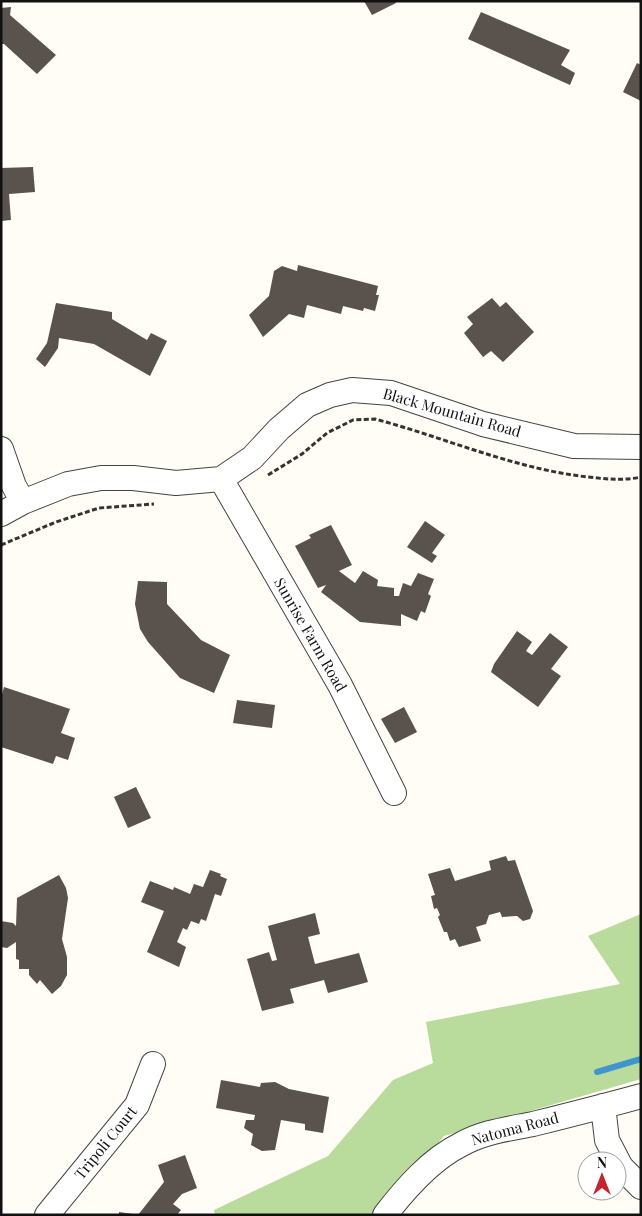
<svg xmlns="http://www.w3.org/2000/svg" width="642" height="1216" font-family="'Playfair Display',serif">
  <style>
    .forest { fill: #b9dc9c }
    .lines { fill: none; stroke-linecap: round; stroke-linejoin: round }
    .stream { stroke: #3f96cf; stroke-width: 6 }
    .building { fill: #5a524d }
    .street-casing { stroke: #444; stroke-width: 26 }
    .path { stroke: #333; stroke-width: 3; stroke-dasharray: 5 2.5; stroke-linecap: butt }
    .street { stroke: #fff; stroke-width: 24 }
    .labels { text-anchor: middle; stroke-width: 5; stroke-linejoin: round; paint-order: stroke }
    .street-label { font-size: 15px; fill: #111; stroke: #fff }
  </style>
  <rect width="100%" height="100%" fill="#fffdf5"/>
  <path class="forest" d="M641 914V1079L444 1136 380 1215H215L214 1210 328 1156 393 1080 433 1063 426 1022 620 984 588 936Z"/>
  <g class="lines">
    <path class="stream" d="M597 1072 641 1059"/>
  </g>
  <path class="building" d="M364 1H395L396 3 372 15Z
    M11 7 10 15 56 55 37 74 4 44H1V8Z
    M481 12 570 50 561 65 575 73 570 85 468 39Z
    M637 63 641 65V101L623 92Z
    M33 167 35 192 9 194 11 220 1 221V168Z
    M298 265 378 286 376 295H379L375 311 364 308 363 311 343 306 341 314 307 305 304 318 289 314 263 337 249 315 269 296 274 271 282 266 297 271Z
    M492 298 500 307 506 302 534 332 503 362 491 351 483 357 464 333 473 324 467 317Z
    M56 303 112 312V319L147 340 151 333 167 341 150 376 94 344 59 338 58 348 45 367 36 359 47 343Z
    M425 521 445 535 432 553 437 556 432 563 407 547Z
    M331 525 352 565 339 571 355 583 363 571 378 580 377 586 394 588V596H399L403 583 411 586 418 573 434 579 428 594 431 596 425 613 421 611 417 621 401 614V626L360 622 321 592 326 585 318 588 295 546 311 538 309 535Z
    M138 581 167 582V604L201 640 230 655 214 693 180 678 148 642 140 629 135 604Z
    M517 631 532 642 526 651 532 655 550 633 568 647 551 669 561 676 538 707 491 672 494 664Z
    M4 687 70 709 61 733 75 738 68 760 56 756 53 764 1 747V698Z
    M237 700 275 705 272 728 233 723Z
    M404 707 417 732 395 743 381 719Z
    M136 787 151 818 128 828 114 797Z
    M506 856 508 861 515 860 533 911 530 919 523 921 517 916 502 917 500 912 489 915 486 924 476 927 481 941 459 947 455 939 450 941 447 932H444L438 917 440 915 437 908 434 909 431 896 435 895 428 874 450 868 455 881 491 870 489 861Z
    M210 870 221 874 220 876 227 879 221 896 215 894 206 921 201 919 199 924 191 921 187 930 183 928 177 942 186 947 179 967 147 952 164 911 141 902 150 881 173 890 174 887 190 894 194 884 203 887Z
    M59 875 66 888 68 898 62 939 67 957V975L61 986 52 994 40 980 37 984 29 975V969H19V960L16 959V942L7 948 1 947V921L13 923 16 926 17 898Z
    M315 913 320 934 308 937 315 964 359 953 368 982 328 993 324 980 290 989 294 1003 262 1011 247 959 269 952 272 961 277 960 268 926Z
    M221 1080 260 1087 261 1083 275 1082 289 1089 329 1097 323 1133 305 1130V1124L281 1120 275 1150 262 1151 251 1145 253 1134 244 1128 246 1120H254L255 1115 216 1108Z
    M185 1155 197 1188 182 1194 173 1204 181 1210 177 1215H138L164 1182 158 1165Z
    M119 1212 133 1214V1215H119Z"/>
  <g class="lines">
    <defs>
      <path id="street" d="M1 449 14 486 23 502
        M221 479 340 685 394 793
        M1 514 23 502 68 484 101 478H133L176 483 221 479 252 458 279 429 307 405 330 395 352 390 391 393 483 424 574 446 641 447
        M603 1106 607 1140 621 1167 641 1187
        M47 1215 137 1105 153 1064
        M385 1215C405 1189 430 1160 460 1145 482 1132 508 1129 533 1124 569 1115 605 1106 641 1096"/>
    </defs>
    <use href="#street" class="street-casing"/>
    <path class="path" d="M268 475 302 454 327 433 353 420 375 419C446 438 515 469 588 477 606 479 622 481 641 477
      M1 545 56 522 99 508 154 504"/>
    <use href="#street" class="street"/>
  </g>
  <g class="labels">
    <g class="street-label">
      <text transform="translate(452 413) rotate(16)" y="5">Black Mountain Road</text>
      <text transform="translate(310 635) rotate(60)" y="5">Sunrise Farm Road</text>
      <text transform="translate(515 1129) rotate(-15)" y="5">Natoma Road</text>
      <text transform="translate(106 1143) rotate(-51)" y="5">Tripoli Court</text>
    </g>
  </g>
  <rect width="642" height="1216" fill="none" stroke="#111111" stroke-width="5"/>
  <g transform="translate(602 1176)"><circle r="24" fill="#ffffff" stroke="#a0a0a0"/>
  <path d="M0-4L9 19L0 12L-9 19Z" fill="#c4262e"/>
  <text y="-8" font-size="14" font-weight="bold" text-anchor="middle" fill="#111111">N</text>
  </g>
</svg>
